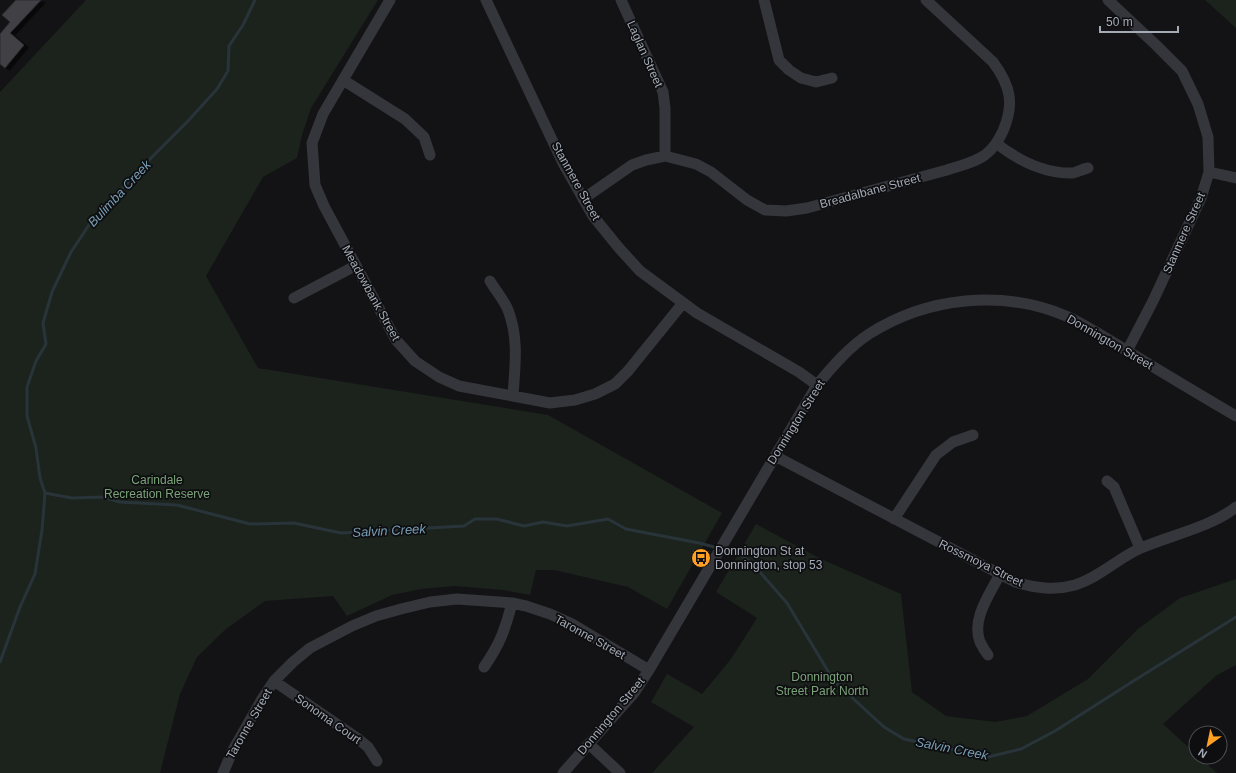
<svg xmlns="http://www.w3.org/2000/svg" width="1236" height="773" font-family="Helvetica,sans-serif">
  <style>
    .green { fill: #1b231c }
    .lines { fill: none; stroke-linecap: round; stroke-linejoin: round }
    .stream { stroke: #29343a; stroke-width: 3 }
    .building { fill: #3f4145; stroke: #2d2d31; filter: url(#shadow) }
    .minor { stroke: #34363b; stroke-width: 11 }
    .labels { text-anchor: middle; stroke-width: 3.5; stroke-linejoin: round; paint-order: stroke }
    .street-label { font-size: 12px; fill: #a4abb7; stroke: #0e0e10 }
    .park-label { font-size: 12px; fill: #7aa379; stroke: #0e0e10 }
    .poi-label { font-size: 12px; fill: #a4abb7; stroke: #0e0e10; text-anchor: start }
    .water-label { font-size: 13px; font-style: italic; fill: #789eb5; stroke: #0e0e10 }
  </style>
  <defs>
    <filter id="shadow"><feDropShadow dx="4.5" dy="2.5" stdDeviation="0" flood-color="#0009"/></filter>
  </defs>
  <rect width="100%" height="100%" fill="#131315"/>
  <path class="green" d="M86 0H378L311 108 302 135 297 158 263 177 206 276 258 368 548 415 722 513 667 609 628 587 554 570H536L530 595 503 590 455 586 421 589 392 595 347 616 333 596 265 601 226 629 197 657 180 694 160 773H0V92Z
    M1205 0H1236V28Z
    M756 524 819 558 901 594 912 692 946 716 995 722 1027 716 1088 679 1138 629 1180 598 1236 579V665L1217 675 1163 724 1196 754V757H1199L1217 773H652L694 727 651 702 667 674 702 694 731 659 757 618 716 592Z"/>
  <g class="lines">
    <path class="stream" d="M45 493 72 498 103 497 120 502 177 505 250 524 294 523 341 533 464 526 475 519H497L524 526 543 522 567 526 608 519 626 529 699 543 729 551
      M739 554 752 563 787 603 834 681 884 727 904 739 988 757 1021 749 1055 731 1135 680 1236 617
      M0 662 20 607 35 574 42 530 45 493 40 478 36 448 27 416V387L36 361 46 344 43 323 52 292 71 252 91 222 142 167 188 121 217 89 228 71 229 46 243 25 255 0"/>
  </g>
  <path class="building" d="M16 0H41L10 33 24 45 5 68 0 64V34L10 22 2 15Z"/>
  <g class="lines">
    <path class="minor" d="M390 0 323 114 312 143 315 185 324 206 396 340 415 361 439 377 459 386 550 403 575 400 595 394 615 384 628 371 683 303
      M486 0 563 163 593 216 619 248 640 271 697 313 799 372 817 385
      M621 0 663 92 665 108V156
      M764 0 779 60 789 70 801 78 816 82 832 78
      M1108 0 1156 45 1182 71 1198 104 1208 137 1209 172 1201 198 1153 301 1127 351
      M343 80 405 119 424 137 430 155
      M997 144C1018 160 1045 174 1073 173 1077 172 1083 169 1088 168
      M1209 172 1236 178
      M583 199 632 165 646 160 665 156 696 164 711 172 747 200 765 210 786 211 807 208 947 170C959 166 974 163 985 155 994 148 998 141 1003 131 1015 103 1010 85 993 62L926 0
      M490 281C496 291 504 300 508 310 519 338 515 367 513 395
      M294 298 355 266
      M775 456 1015 582C1036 588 1054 591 1075 585 1100 577 1118 558 1141 548 1171 535 1211 527 1236 507
      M1107 481 1114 487 1140 548
      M894 519 936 455 953 442 973 435
      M988 655C985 651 982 646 980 642 971 619 990 594 1000 574
      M484 667C500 644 505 630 512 603
      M274 681 357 738 368 747 377 761
      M589 744 620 773
      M223 773 233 750 262 699 274 681 293 662 310 648 352 626 376 616 401 609 430 602 457 599 512 603 526 606 550 614 572 624 649 670
      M563 773 634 693 649 670 817 385C832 367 849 347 869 334 927 297 1002 289 1066 316 1088 326 1109 340 1129 352 1165 374 1200 395 1236 416"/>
  </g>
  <defs>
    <symbol id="bus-disc" viewBox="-11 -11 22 22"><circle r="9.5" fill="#ffa022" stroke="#0e0e10"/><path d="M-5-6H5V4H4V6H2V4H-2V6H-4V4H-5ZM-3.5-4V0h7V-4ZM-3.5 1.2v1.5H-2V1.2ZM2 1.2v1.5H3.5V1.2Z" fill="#111"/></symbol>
  </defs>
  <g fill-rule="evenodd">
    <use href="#bus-disc" x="690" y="547" width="22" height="22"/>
  </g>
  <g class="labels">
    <g class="street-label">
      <text transform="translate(645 54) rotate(66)" y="4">Laglan Street</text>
      <text transform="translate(576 181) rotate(61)" y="4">Stanmere Street</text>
      <text transform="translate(870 191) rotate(-15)" y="4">Breadalbane Street</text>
      <text transform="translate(1184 233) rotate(-66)" y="4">Stanmere Street</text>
      <text transform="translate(371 293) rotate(61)" y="4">Meadowbank Street</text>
      <text transform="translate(1110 342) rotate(30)" y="4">Donnington Street</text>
      <text transform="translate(796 422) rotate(-58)" y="4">Donnington Street</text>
      <text transform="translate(981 563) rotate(26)" y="4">Rossmoya Street</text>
      <text transform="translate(590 637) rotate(29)" y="4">Taronne Street</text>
      <text transform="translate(611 716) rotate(-50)" y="4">Donnington Street</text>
      <text transform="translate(328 719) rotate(35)" y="4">Sonoma Court</text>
      <text transform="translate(249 724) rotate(-60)" y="4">Taronne Street</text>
    </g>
    <g class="park-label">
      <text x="157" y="484">Carindale<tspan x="157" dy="14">Recreation Reserve</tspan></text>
      <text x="822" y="681">Donnington<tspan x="822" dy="14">Street Park North</tspan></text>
    </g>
    <g class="poi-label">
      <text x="715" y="555">Donnington St at<tspan x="715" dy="14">Donnington, stop 53</tspan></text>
    </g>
    <g class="water-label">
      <text transform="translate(119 193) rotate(-47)" y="5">Bulimba Creek</text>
      <text transform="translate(389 530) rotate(-3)" y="5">Salvin Creek</text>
      <text transform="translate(952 748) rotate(11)" y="5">Salvin Creek</text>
    </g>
  </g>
  <g transform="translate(1208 745) rotate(213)"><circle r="19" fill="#0e0e10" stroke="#4a4d53"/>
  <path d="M0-3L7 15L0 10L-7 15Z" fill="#ffa022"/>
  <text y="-6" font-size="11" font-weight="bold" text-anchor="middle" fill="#a4abb7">N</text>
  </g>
  <path d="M1100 26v6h78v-6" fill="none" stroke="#a4abb7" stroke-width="2"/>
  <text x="1106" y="26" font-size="12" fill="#a4abb7" stroke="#0e0e10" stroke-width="3" paint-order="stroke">50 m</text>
</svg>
